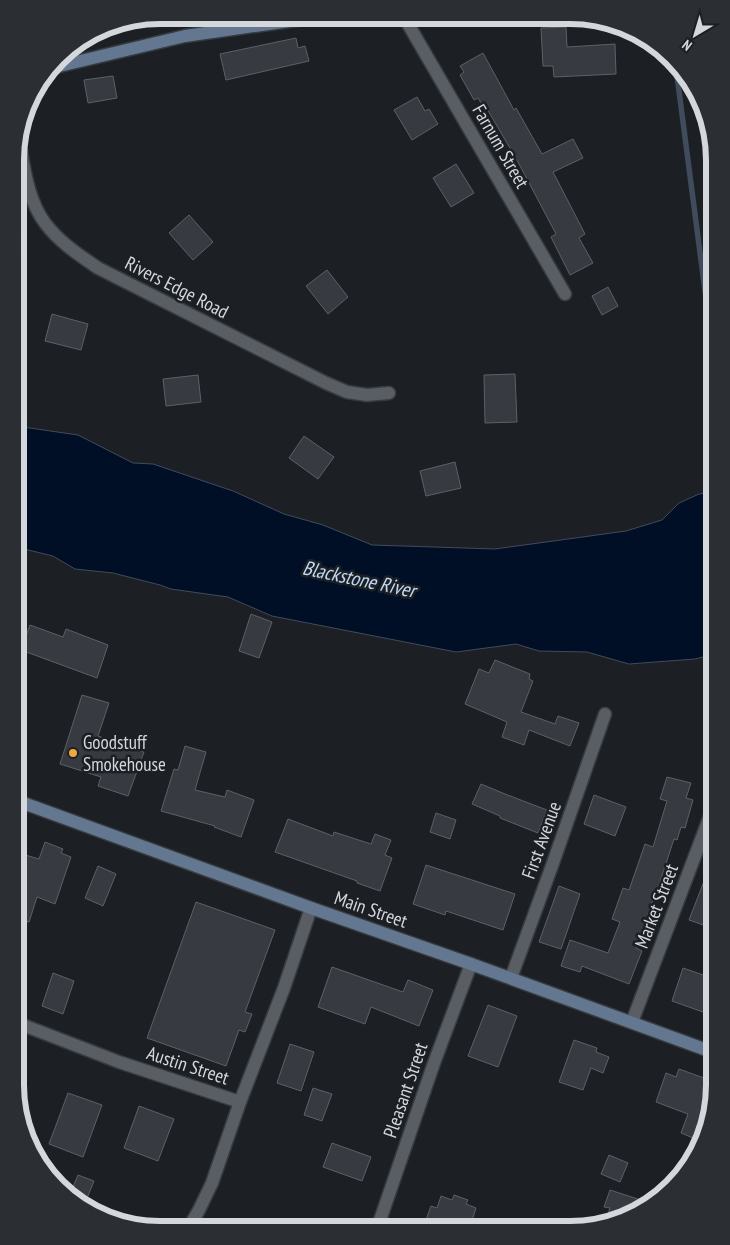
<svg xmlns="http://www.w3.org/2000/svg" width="730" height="1245" font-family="'PT Sans Narrow',sans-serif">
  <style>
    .water { fill: #000f25; stroke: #404b5c }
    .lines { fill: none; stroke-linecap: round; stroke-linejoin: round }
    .stream { stroke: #404b5c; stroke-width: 5.5 }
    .building { fill: #373b41; stroke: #5c6167 }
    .minor-casing { stroke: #373b3f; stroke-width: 15 }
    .secondary-casing { stroke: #373b3f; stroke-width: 15 }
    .minor { stroke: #595e65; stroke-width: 12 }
    .secondary { stroke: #637890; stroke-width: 12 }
    .poi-dot { fill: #efa73e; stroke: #1c2025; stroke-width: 2 }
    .labels { text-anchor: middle; stroke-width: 5; stroke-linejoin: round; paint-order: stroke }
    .street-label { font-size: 19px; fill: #d4d7db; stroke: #1c2025 }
    .poi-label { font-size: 19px; fill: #d4d7db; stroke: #1c2025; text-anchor: start }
    .water-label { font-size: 20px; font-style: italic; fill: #c0daf8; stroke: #1c2025 }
    .rim { fill: none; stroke: #d4d7db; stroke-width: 6 }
  </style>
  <rect width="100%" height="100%" fill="#1c2025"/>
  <path class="water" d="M16 426 78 435 133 463 153 464 233 491 284 514 323 525 372 545 495 549 626 531 662 520 679 503 699 494 715 491V654L695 659 629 664 587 652 539 651 516 644 456 652 272 616 228 597 171 589 160 585 113 573 75 569 53 556 16 547Z"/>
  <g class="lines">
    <path class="stream" d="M676 68 715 368"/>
  </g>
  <path class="building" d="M566 27 567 47 615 44 616 74 554 77 553 66H543L541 28Z
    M296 38 298 48 305 46 309 61 226 80 220 54Z
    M483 53 514 110 516 108 542 154 573 139 583 158 553 172 585 234 579 238 593 263 570 275 551 237 556 234 518 162 483 102 481 103 478 98 474 100 460 75 464 72 460 66Z
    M113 76 117 98 88 103 84 80Z
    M417 97 425 111 429 109 438 124 412 140 394 110Z
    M456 164 474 193 451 207 433 178Z
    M189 215 213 242 193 260 169 233Z
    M327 270 348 297 328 314 306 286Z
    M608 287 618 306 602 315 592 296Z
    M52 314 88 324 81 350 45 341Z
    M515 374 517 422 485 423 484 375Z
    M198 375 201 402 166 406 163 379Z
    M304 436 334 457 318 479 289 458Z
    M455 462 461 488 426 496 420 471Z
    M251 614 272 622 259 658 239 651Z
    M30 625 63 637 66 629 108 645 97 678 21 650Z
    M495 660 530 674 529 679 533 681 521 712 555 724 558 716 579 723 570 746 529 730 524 745 502 737 507 722 465 704 479 669 489 673Z
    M82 695 109 703 98 736 144 752 128 796 98 786 101 777 60 764Z
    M185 746 206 752 195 790 225 797 227 790 254 800 241 837 214 827 215 826 161 811 174 769 178 770Z
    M667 777 691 783 686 798 693 800 685 828 681 827 677 840 674 839 655 897H654L636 948 642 951 629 984 582 966 580 972 561 966 570 940 608 953 620 922 612 919 623 888 629 890 645 844 653 847 667 801 660 799Z
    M481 784 505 794 547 810 538 833 500 818V816L472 804Z
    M594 795 626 807 615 836 584 824Z
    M436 813 456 820 450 839 430 832Z
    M288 819 333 836 334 832 371 844 375 834 391 840 385 855 392 858 380 891 357 883V881L275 852Z
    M45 842 63 849 61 853 71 857 55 904 37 897 29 922 15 917V852L39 859Z
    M713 858 715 859V929L689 920Z
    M426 865 515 894 503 930 446 911 445 915 413 904Z
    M98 866 116 874 103 906 85 898Z
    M559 886 580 894 561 949 539 942Z
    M196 902 275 930 245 1012 252 1014 245 1032 239 1030 226 1066 147 1038Z
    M332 967 403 992 408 980 433 990 419 1026 371 1007 365 1024 318 1007Z
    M683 968 715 979V1010L705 1007 703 1012 672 1001Z
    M53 973 74 981 63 1014 42 1006Z
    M488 1005 517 1016 498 1067 468 1056Z
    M574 1040 597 1048 596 1052 609 1057 603 1073 591 1068 583 1090 559 1082Z
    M290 1044 314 1052 301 1091 277 1083Z
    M679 1069 715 1082V1095L698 1140 681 1133 688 1114 656 1102 666 1073 676 1077Z
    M313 1088 332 1094 322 1121 304 1115Z
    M68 1093 102 1105 83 1157 49 1144Z
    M139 1106 174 1119 158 1161 124 1148Z
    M332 1143 371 1157 362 1181 323 1167Z
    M609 1155 628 1163 620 1182 601 1174Z
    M78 1175 94 1181 87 1198 71 1192Z
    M610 1190 647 1202 625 1219 605 1223 610 1208 604 1207Z
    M454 1195 468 1200 466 1204 476 1208 469 1230H429L432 1222 426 1220 431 1206 437 1208 441 1196 452 1200Z"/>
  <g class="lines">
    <defs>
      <path id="minor" d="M404 17 565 294
        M18 136C24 165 27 199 45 223 59 242 79 255 98 268L326 383 347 392 367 395 389 393
        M511 978 553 863 605 714
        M15 1022 119 1062 240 1102 284 988 311 908
        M632 1022 715 803
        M188 1229 199 1210 212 1183 240 1102
        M377 1229 434 1063 471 964"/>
      <path id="secondary" d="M51 68 185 36 324 16
        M15 800 311 908 471 964 715 1053"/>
    </defs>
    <use href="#minor" class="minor-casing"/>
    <use href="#secondary" class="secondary-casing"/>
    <use href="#minor" class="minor"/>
    <use href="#secondary" class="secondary"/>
  </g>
  <circle class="poi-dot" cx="73" cy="753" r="5"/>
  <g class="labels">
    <g class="street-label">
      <text transform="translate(501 146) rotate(60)" y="7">Farnum Street</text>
      <text transform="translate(177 287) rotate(27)" y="7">Rivers Edge Road</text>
      <text transform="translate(541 840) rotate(-70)" y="7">First Avenue</text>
      <text transform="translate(656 906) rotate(-69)" y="7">Market Street</text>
      <text transform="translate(371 909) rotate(19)" y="7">Main Street</text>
      <text transform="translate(188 1065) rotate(18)" y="7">Austin Street</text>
      <text transform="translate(405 1090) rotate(-71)" y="7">Pleasant Street</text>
    </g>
    <g class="poi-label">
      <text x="83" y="749">Goodstuff<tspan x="83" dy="22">Smokehouse</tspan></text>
    </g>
    <g class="water-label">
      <text transform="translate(359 579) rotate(12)" y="7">Blackstone River</text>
    </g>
  </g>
  <path d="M0 0H730V1245H0ZM160 24H570A136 136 0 0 1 706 160V1085A136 136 0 0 1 570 1221H160A136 136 0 0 1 24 1085V160A136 136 0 0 1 160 24Z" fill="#2b2f34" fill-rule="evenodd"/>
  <path class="rim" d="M160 24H570A136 136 0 0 1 706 160V1085A136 136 0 0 1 570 1221H160A136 136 0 0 1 24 1085V160A136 136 0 0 1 160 24Z"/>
  <g transform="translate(695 35) rotate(218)" stroke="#1c2025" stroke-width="4" paint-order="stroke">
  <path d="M0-4L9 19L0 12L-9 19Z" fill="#d4d7db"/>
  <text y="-8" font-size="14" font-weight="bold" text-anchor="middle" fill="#d4d7db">N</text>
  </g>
</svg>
